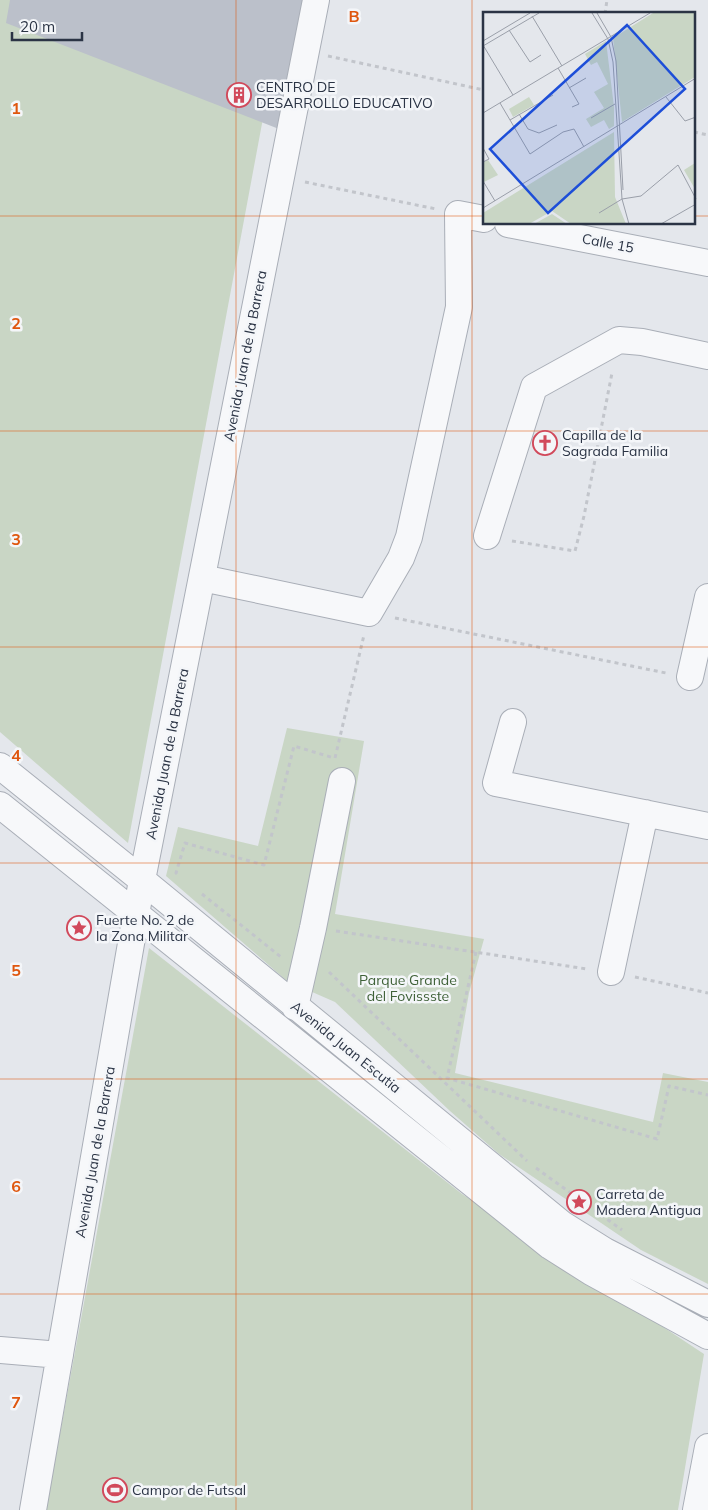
<svg xmlns="http://www.w3.org/2000/svg" width="708" height="1510" font-family="Mulish,sans-serif">
  <style>
    .green { fill: #c9d6c5 }
    .building { fill: #bbc0ca }
    .lines { fill: none; stroke-linecap: round; stroke-linejoin: round }
    .minor-casing { stroke: #a9aeb7; stroke-width: 28 }
    .path { stroke: #c2c5cb; stroke-width: 3; stroke-dasharray: 4 4; stroke-linecap: butt }
    .minor { stroke: #f7f8fa; stroke-width: 26 }
    .grid { fill: none; stroke: #df570f; stroke-width: 1; stroke-opacity: 0.55 }
    .labels { text-anchor: middle; stroke-width: 5; stroke-linejoin: round; paint-order: stroke }
    .poi-label { font-size: 14px; fill: #2b3445; stroke: #f4f6f9; text-anchor: start }
    .street-label { font-size: 14px; fill: #2b3445; stroke: #f4f6f9 }
    .park-label { font-size: 14px; fill: #3f6138; stroke: #f4f6f9 }
    .inset-road { fill: none; stroke: #9a9fa9; stroke-width: 1 }
    .view { fill: #1d4ed8; fill-opacity: 0.15; stroke: #1d4ed8; stroke-width: 2.5 }
    .inset-edge { fill: none; stroke: #2b3445; stroke-width: 2.5 }
    .grid-label { font-size: 16px; text-anchor: middle; font-weight: bold; fill: #df570f; stroke: #f4f6f9; stroke-width: 5; stroke-linejoin: round; paint-order: stroke }
  </style>
  <rect width="100%" height="100%" fill="#e4e7ec"/>
  <path class="green" d="M0 0H285L128 843 0 732Z
    M287 728 364 741 335 914 484 939 469 993 455 1073 653 1122 663 1073 708 1082V1284L641 1250 499 1154 450 1111 335 1002 287 981 166 876 178 827 258 846Z
    M149 948 462 1194 704 1354 678 1510H46Z"/>
  <path class="building" d="M10 0H303L279 129 6 23Z"/>
  <g class="lines">
    <defs>
      <path id="minor" d="M508 224 708 263
        M487 536 534 387 619 340 642 342 708 356
        M202 578 369 613 401 558 409 537 459 307 458 214 484 219
        M690 677 708 597
        M513 722 496 783 708 826
        M0 766 142 880 562 1224 605 1251 708 1304
        M0 805 550 1246 591 1272 708 1336
        M611 972 645 813
        M295 1007 313 928 342 781
        M0 1350 60 1355
        M33 1510 142 880 316 0
        M696 1510 708 1447"/>
    </defs>
    <use href="#minor" class="minor-casing"/>
    <path class="path" d="M605 14 607 0
      M328 56 484 90
      M694 132 708 135
      M305 182 436 209
      M512 541 575 551 584 516 612 373
      M395 618 666 673
      M335 758 364 635
      M177 874 176 873 185 843 264 865 294 746 334 758
      M202 894 281 957
      M336 931 587 969
      M476 952 447 1078 657 1139 669 1086 708 1095
      M329 972 527 1161
      M635 977 708 993
      M536 1168 622 1230"/>
    <use href="#minor" class="minor"/>
  </g>
  <path class="grid" d="M236 0V1510M472 0V1510M0 216H484M694 216H708M0 431H708M0 647H708M0 863H708M0 1079H708M0 1294H708"/>
  <defs>
    <symbol id="building-ring" viewBox="-11 -11 22 22"><circle r="9.5" fill="#f4f6f9" stroke="#d1495b" stroke-width="1.5"/><path d="M-4-6H4V6H1V3H-1V6H-4ZM-2.5-4.3h1.7v1.8h-1.7ZM.8-4.3h1.7v1.8H.8ZM-2.5-1h1.7V.8h-1.7ZM.8-1h1.7V.8H.8Z" fill="#d1495b"/></symbol>
    <symbol id="church-ring" viewBox="-11 -11 22 22"><circle r="9.5" fill="#f4f6f9" stroke="#d1495b" stroke-width="1.5"/><path d="M-1.2-6h2.4v3.5h3.3v2.4h-3.3V6h-2.4V-.1h-3.3v-2.4h3.3Z" fill="#d1495b"/></symbol>
    <symbol id="sight-ring" viewBox="-11 -11 22 22"><circle r="9.5" fill="#f4f6f9" stroke="#d1495b" stroke-width="1.5"/><path d="M0-6L1.8-2.2L6-1.7L2.9 1.2L3.7 5.4L0 3.3L-3.7 5.4L-2.9 1.2L-6-1.7L-1.8-2.2Z" fill="#d1495b"/></symbol>
    <symbol id="stadium-ring" viewBox="-11 -11 22 22"><circle r="9.5" fill="#f4f6f9" stroke="#d1495b" stroke-width="1.5"/><path d="M0-5a6.5 5 0 1 0 0 10a6.5 5 0 1 0 0-10ZM-3.5-1.8h7v3.6h-7Z" fill="#d1495b"/></symbol>
  </defs>
  <g fill-rule="evenodd">
    <use href="#building-ring" x="225" y="81" width="28" height="28"/>
    <use href="#church-ring" x="531" y="429" width="28" height="28"/>
    <use href="#sight-ring" x="65" y="914" width="28" height="28"/>
    <use href="#sight-ring" x="565" y="1188" width="28" height="28"/>
    <use href="#stadium-ring" x="101" y="1476" width="28" height="28"/>
  </g>
  <g class="labels">
    <g class="poi-label">
      <text x="256" y="92">CENTRO DE<tspan x="256" dy="16">DESARROLLO EDUCATIVO</tspan></text>
      <text x="562" y="440">Capilla de la<tspan x="562" dy="16">Sagrada Familia</tspan></text>
      <text x="96" y="925">Fuerte No. 2 de<tspan x="96" dy="16">la Zona Militar</tspan></text>
      <text x="596" y="1199">Carreta de<tspan x="596" dy="16">Madera Antigua</tspan></text>
      <text x="132" y="1495">Campor de Futsal</text>
    </g>
    <g class="street-label">
      <text transform="translate(608 243) rotate(11)" y="5">Calle 15</text>
      <text transform="translate(245 356) rotate(-79)" y="5">Avenida Juan de la Barrera</text>
      <text transform="translate(167 754) rotate(-79)" y="5">Avenida Juan de la Barrera</text>
      <text transform="translate(346 1047) rotate(39)" y="5">Avenida Juan Escutia</text>
      <text transform="translate(95 1152) rotate(-80)" y="5">Avenida Juan de la Barrera</text>
    </g>
    <g class="park-label">
      <text x="408" y="985">Parque Grande<tspan x="408" dy="16">del Fovissste</tspan></text>
    </g>
  </g>
  <g transform="translate(483 12)">
    <rect width="212" height="212" fill="#e4e7ec"/>
    <path d="M170 1H212V65L139 110 130 26ZM123 29 131 95V114L126 117 121 108 108 115 103 107 121 96 111 80 125 72 114 50 108 53 102 42ZM46 85 51 93 30 105 26 97ZM131 120 132 185 143 212H88L69 199 46 212H0V201ZM5 148 15 163 1 170 0 150ZM212 151V177L201 158ZM69 202 84 212H51Z" fill="#c9d6c5"/>
    <path class="inset-road" d="M109 1 125 27 130 50 139 187 146 212M114 1 128 25 133 49 140 178M49 4 79 54M26 18 47 50 58 43M0 29 47 1M0 33 30 83M0 34 56 1M75 56 96 92 89 95M86 76 103 66M183 85 202 109 213 105M17 91 47 142 80 120 91 117 101 135M0 101 167 1M36 102 45 117 56 121 74 113M108 106 132 92M27 108 70 83M0 136 6 147 0 150M0 169 12 189M0 196 213 66M116 201 139 187 158 184 195 153 213 187M178 212 213 192"/>
    <path class="view" d="M144 13 202 77 65 201 7 137Z"/>
    <rect width="212" height="212" class="inset-edge"/>
  </g>
  <g class="grid-label">
    <text x="354" y="22">B</text>
    <text x="16" y="114">1</text>
    <text x="16" y="329">2</text>
    <text x="16" y="545">3</text>
    <text x="16" y="761">4</text>
    <text x="16" y="976">5</text>
    <text x="16" y="1192">6</text>
    <text x="16" y="1408">7</text>
  </g>
  <path d="M12 32v8h70v-8" fill="none" stroke="#2b3445" stroke-width="2.5"/>
  <text x="20" y="32" font-size="15" fill="#2b3445" stroke="#f4f6f9" stroke-width="4" paint-order="stroke">20 m</text>
</svg>
